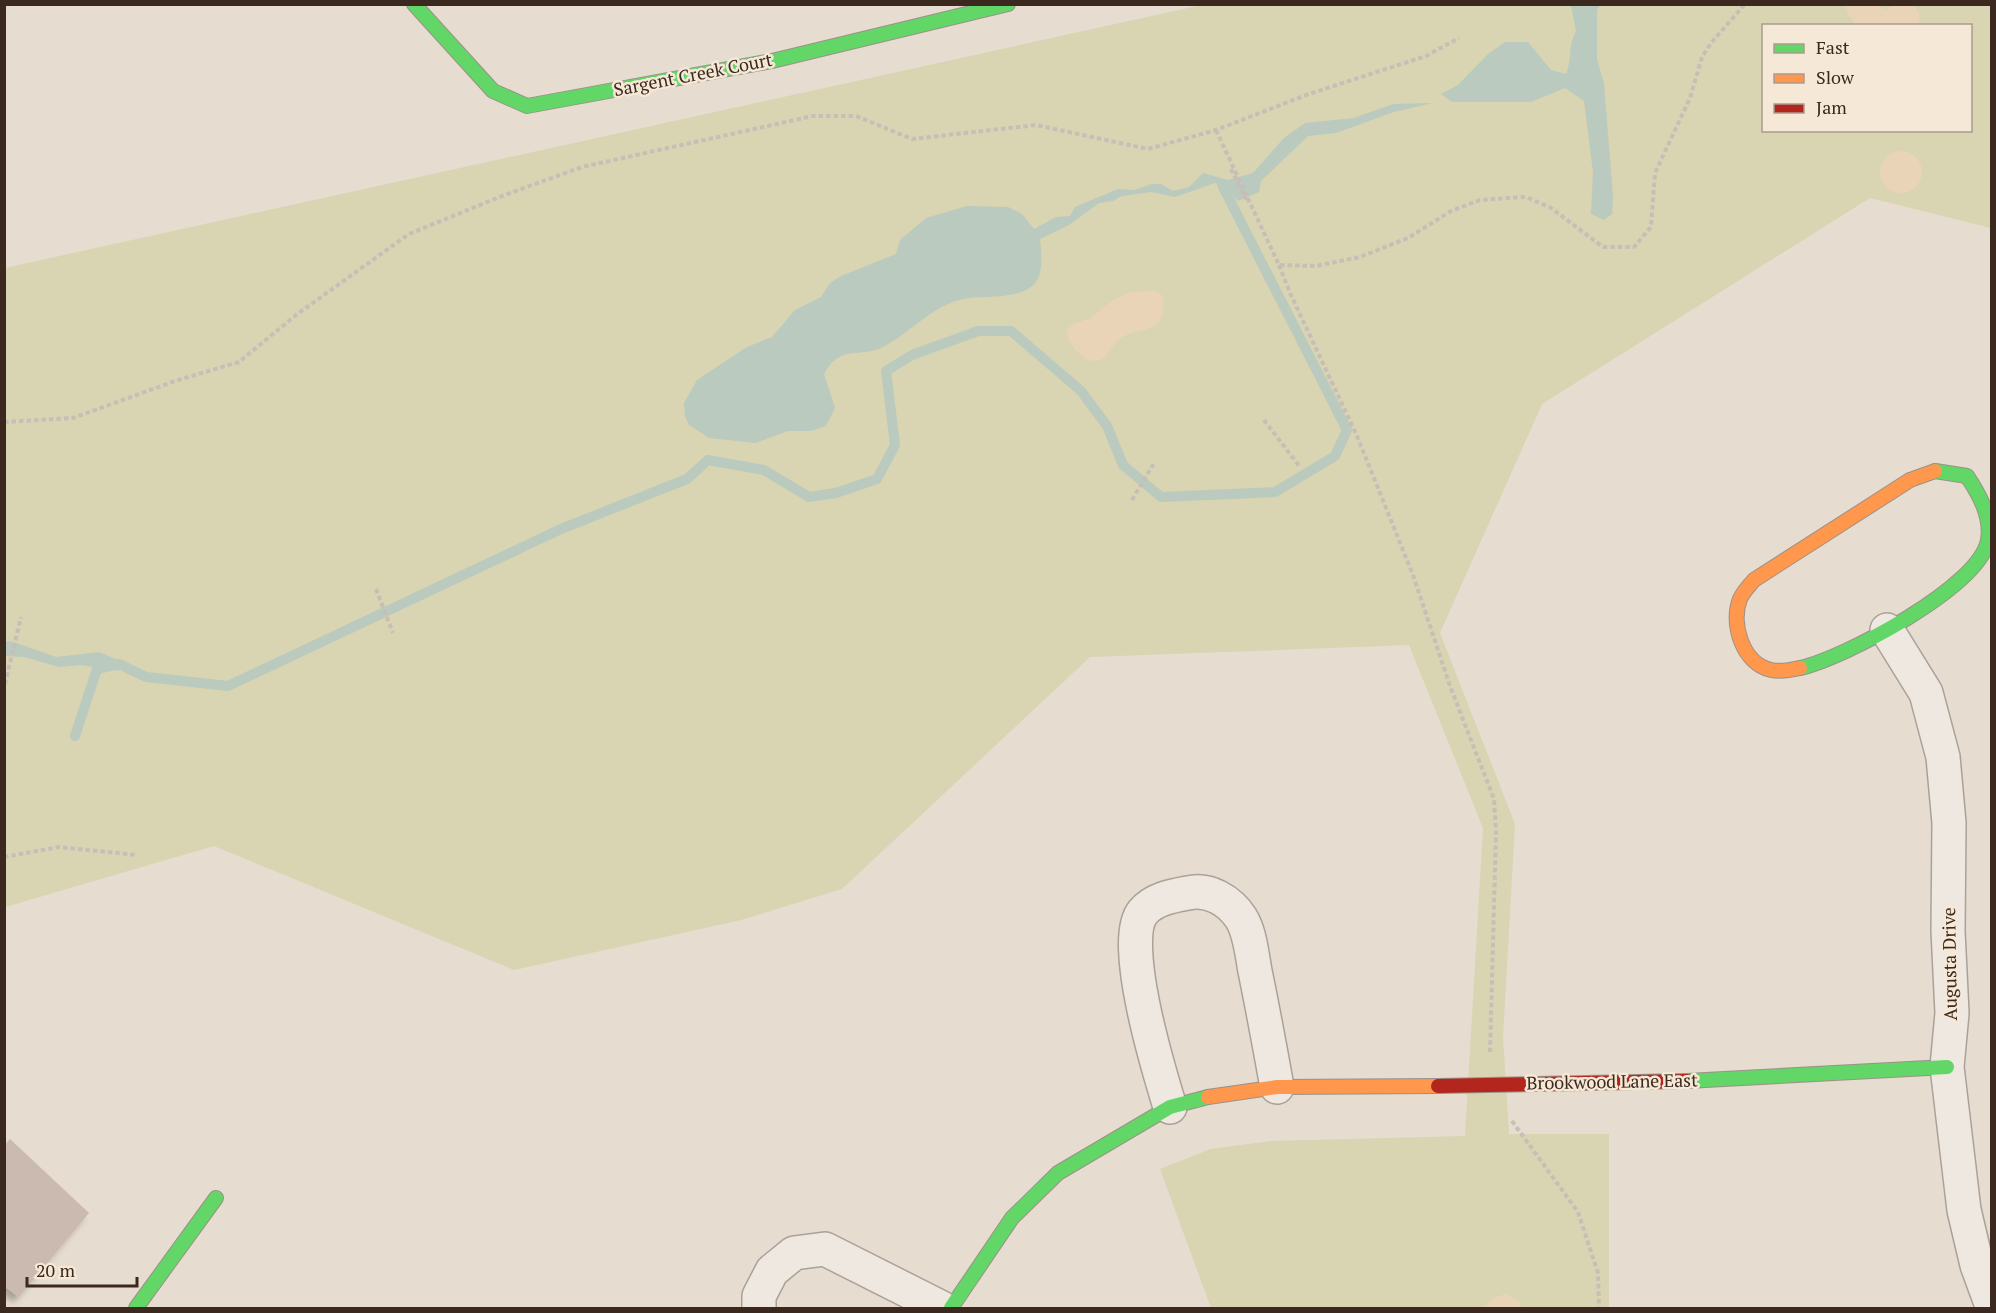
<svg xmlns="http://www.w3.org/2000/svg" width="1996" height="1313" font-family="'PT Serif',serif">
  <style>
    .green { fill: #d9d4b1; fill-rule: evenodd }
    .sand { fill: #e9d4b7 }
    .water { fill: #bacabe }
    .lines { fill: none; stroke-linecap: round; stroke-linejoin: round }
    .stream { stroke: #bacabe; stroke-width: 10 }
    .building { fill: #cabab0; filter: url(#shadow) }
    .street-casing { stroke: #aba198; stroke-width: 36 }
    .fast-casing { stroke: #9b9188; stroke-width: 16 }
    .slow-casing { stroke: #9b9188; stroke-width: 16 }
    .jam-casing { stroke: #9b9188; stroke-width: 16 }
    .path { stroke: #c7bfb7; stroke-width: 4; stroke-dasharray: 4.5 3; stroke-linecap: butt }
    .street { stroke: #eee8e1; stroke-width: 33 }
    .fast { stroke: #63d668; stroke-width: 14 }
    .slow { stroke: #ff974d; stroke-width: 14 }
    .jam { stroke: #b3261e; stroke-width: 14 }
    .labels { text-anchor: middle; stroke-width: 5; stroke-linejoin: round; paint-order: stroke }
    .street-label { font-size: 18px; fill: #3b291f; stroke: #f6e8d6 }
  </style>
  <defs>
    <filter id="shadow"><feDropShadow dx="-5.5" dy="5.5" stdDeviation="3" flood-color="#0004"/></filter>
  </defs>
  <rect width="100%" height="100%" fill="#e6dccf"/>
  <path class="green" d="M1202 5H1991V228L1870 198 1542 404 1440 633 1515 824 1503 1037 1509 1134H1609V1308H1211L1160 1169 1211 1149 1271 1141 1465 1136 1483 828 1409 645 1090 657 842 889 741 920 514 970 214 846 5 907V268ZM1764 26H1970V130H1764Z"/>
  <path class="sand" d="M1846 5H1878L1885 10 1893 5H1913L1919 13 1920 24 1856 25 1847 12Z
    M1880 172a21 21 0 1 1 42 0a21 21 0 1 1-42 0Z
    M1155 291 1162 295C1170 337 1140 325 1121 338 1113 343 1109 355 1102 359 1085 368 1069 344 1066 331L1073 324 1091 318 1113 300 1131 292Z
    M1506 1294 1519 1301 1522 1308H1483L1492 1298Z"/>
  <path class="water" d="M1571 5H1600L1597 10V59L1604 84 1613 196 1612 214 1604 220 1591 214 1593 172 1584 101 1565 88 1531 102H1452L1441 94 1458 85 1488 54 1505 42H1528L1551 70 1566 74C1573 58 1567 48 1576 31Z
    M1432 103 1394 112 1336 133 1308 136 1261 181 1259 192 1238 201 1222 185 1215 183 1175 197 1151 192 1122 196 1113 201 1099 203 1069 225 1040 239C1041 252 1044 272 1035 283 1022 299 988 296 969 298 935 302 912 332 883 347 859 359 841 343 824 374L835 408 826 426 811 431H788L755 443 709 438 689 425 685 416 684 403 697 380 747 347 772 337 795 310 821 297 830 283 841 276 896 254 900 240 926 218 967 206 1008 207 1022 214 1034 229 1056 217 1070 216 1075 207 1118 189 1135 190 1152 184H1161L1173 191 1189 187 1203 173 1228 180 1253 173 1284 138 1305 123 1354 118 1393 104Z
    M11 641 56 657 99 652 115 659 119 671 81 665 59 667 24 657 5 656V642Z"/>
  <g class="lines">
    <path class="stream" d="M75 736 97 669 119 664 146 677 228 686 561 529 687 479 708 460 764 470 809 497 836 493 877 479 895 445 886 371 912 355 978 331H1011L1081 391 1107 426 1123 465 1161 497 1275 492 1335 456 1347 430 1222 185"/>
  </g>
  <path class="building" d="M10 1139 89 1213 19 1297 4 1286V1146Z"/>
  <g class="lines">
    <defs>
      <path id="street" d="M1887 630 1926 693 1943 757 1949 823 1948 931 1952 1013 1947 1067 1964 1210 1977 1265 1992 1306
        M1170 1107C1159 1071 1119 941 1143 912 1154 899 1172 896 1188 893 1209 888 1230 901 1241 918 1250 932 1252 955 1255 971 1263 1010 1270 1048 1277 1087
        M759 1308V1296L772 1271 794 1253 825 1249 942 1308"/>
      <path id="fast" d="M414 4 493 91 527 106 772 61 1008 4
        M1800 668C1844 658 1980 587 1988 540 1992 517 1979 494 1967 476L1935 471
        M1687 1081 1947 1067
        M136 1308 216 1198
        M951 1308 1012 1218 1058 1173 1170 1107 1208 1097"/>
      <path id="slow" d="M1800 668C1791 670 1781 672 1771 670 1743 664 1730 624 1740 599 1743 592 1749 586 1754 580L1910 480 1935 471
        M1208 1097 1277 1087 1438 1086"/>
      <path id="jam" d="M1438 1086 1687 1081"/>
    </defs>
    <use href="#street" class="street-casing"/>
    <use href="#fast" class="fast-casing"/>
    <use href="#slow" class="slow-casing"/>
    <use href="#jam" class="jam-casing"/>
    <path class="path" d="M1216 130 1279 265 1316 266 1360 257 1408 238 1451 211 1480 200 1526 197 1551 208 1603 247H1634L1651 227 1655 173 1690 98 1702 57 1711 43 1745 4
      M1231 169 1248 203
      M1279 265 1290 293 1357 436 1413 575 1450 686 1494 799 1496 832 1490 1052
      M1264 420 1300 467
      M4 422 73 418 175 381 239 362 296 315 409 234 502 196 582 167 813 116H856L912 139 1036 125 1148 149 1216 130 1309 94 1426 56 1459 38
      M1132 500 1154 463
      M376 589 393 633
      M5 684 21 617
      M4 857 59 847 136 855
      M1512 1121 1578 1212 1598 1273 1599 1308"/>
    <use href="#street" class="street"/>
    <use href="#fast" class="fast"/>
    <use href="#slow" class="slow"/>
    <use href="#jam" class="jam"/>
  </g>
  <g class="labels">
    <g class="street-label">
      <text transform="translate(693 75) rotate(-11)" y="6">Sargent Creek Court</text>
      <text transform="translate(1950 964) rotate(-91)" y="6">Augusta Drive</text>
      <text transform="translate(1612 1082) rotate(-1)" y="6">Brookwood Lane East</text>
    </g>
  </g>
  <rect width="1996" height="1313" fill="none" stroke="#3b291f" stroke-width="12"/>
  <rect x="1762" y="24" width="210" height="108" fill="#f6e8d6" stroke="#ab9c8d" stroke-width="1.5"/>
  <rect x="1774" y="44" width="30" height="9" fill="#63d668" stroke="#ab9c8d" stroke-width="1.5"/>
  <text x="1816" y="54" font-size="18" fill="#3b291f">Fast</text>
  <rect x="1774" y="74" width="30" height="9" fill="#ff974d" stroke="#ab9c8d" stroke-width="1.5"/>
  <text x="1816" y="84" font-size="18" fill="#3b291f">Slow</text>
  <rect x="1774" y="104" width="30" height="9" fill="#b3261e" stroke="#ab9c8d" stroke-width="1.5"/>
  <text x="1816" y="114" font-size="18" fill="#3b291f">Jam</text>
  <path d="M27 1277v9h110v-9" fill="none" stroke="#3b291f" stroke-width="3"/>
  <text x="36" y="1277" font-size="18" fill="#3b291f" stroke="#f6e8d6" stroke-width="4.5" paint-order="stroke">20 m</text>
</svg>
